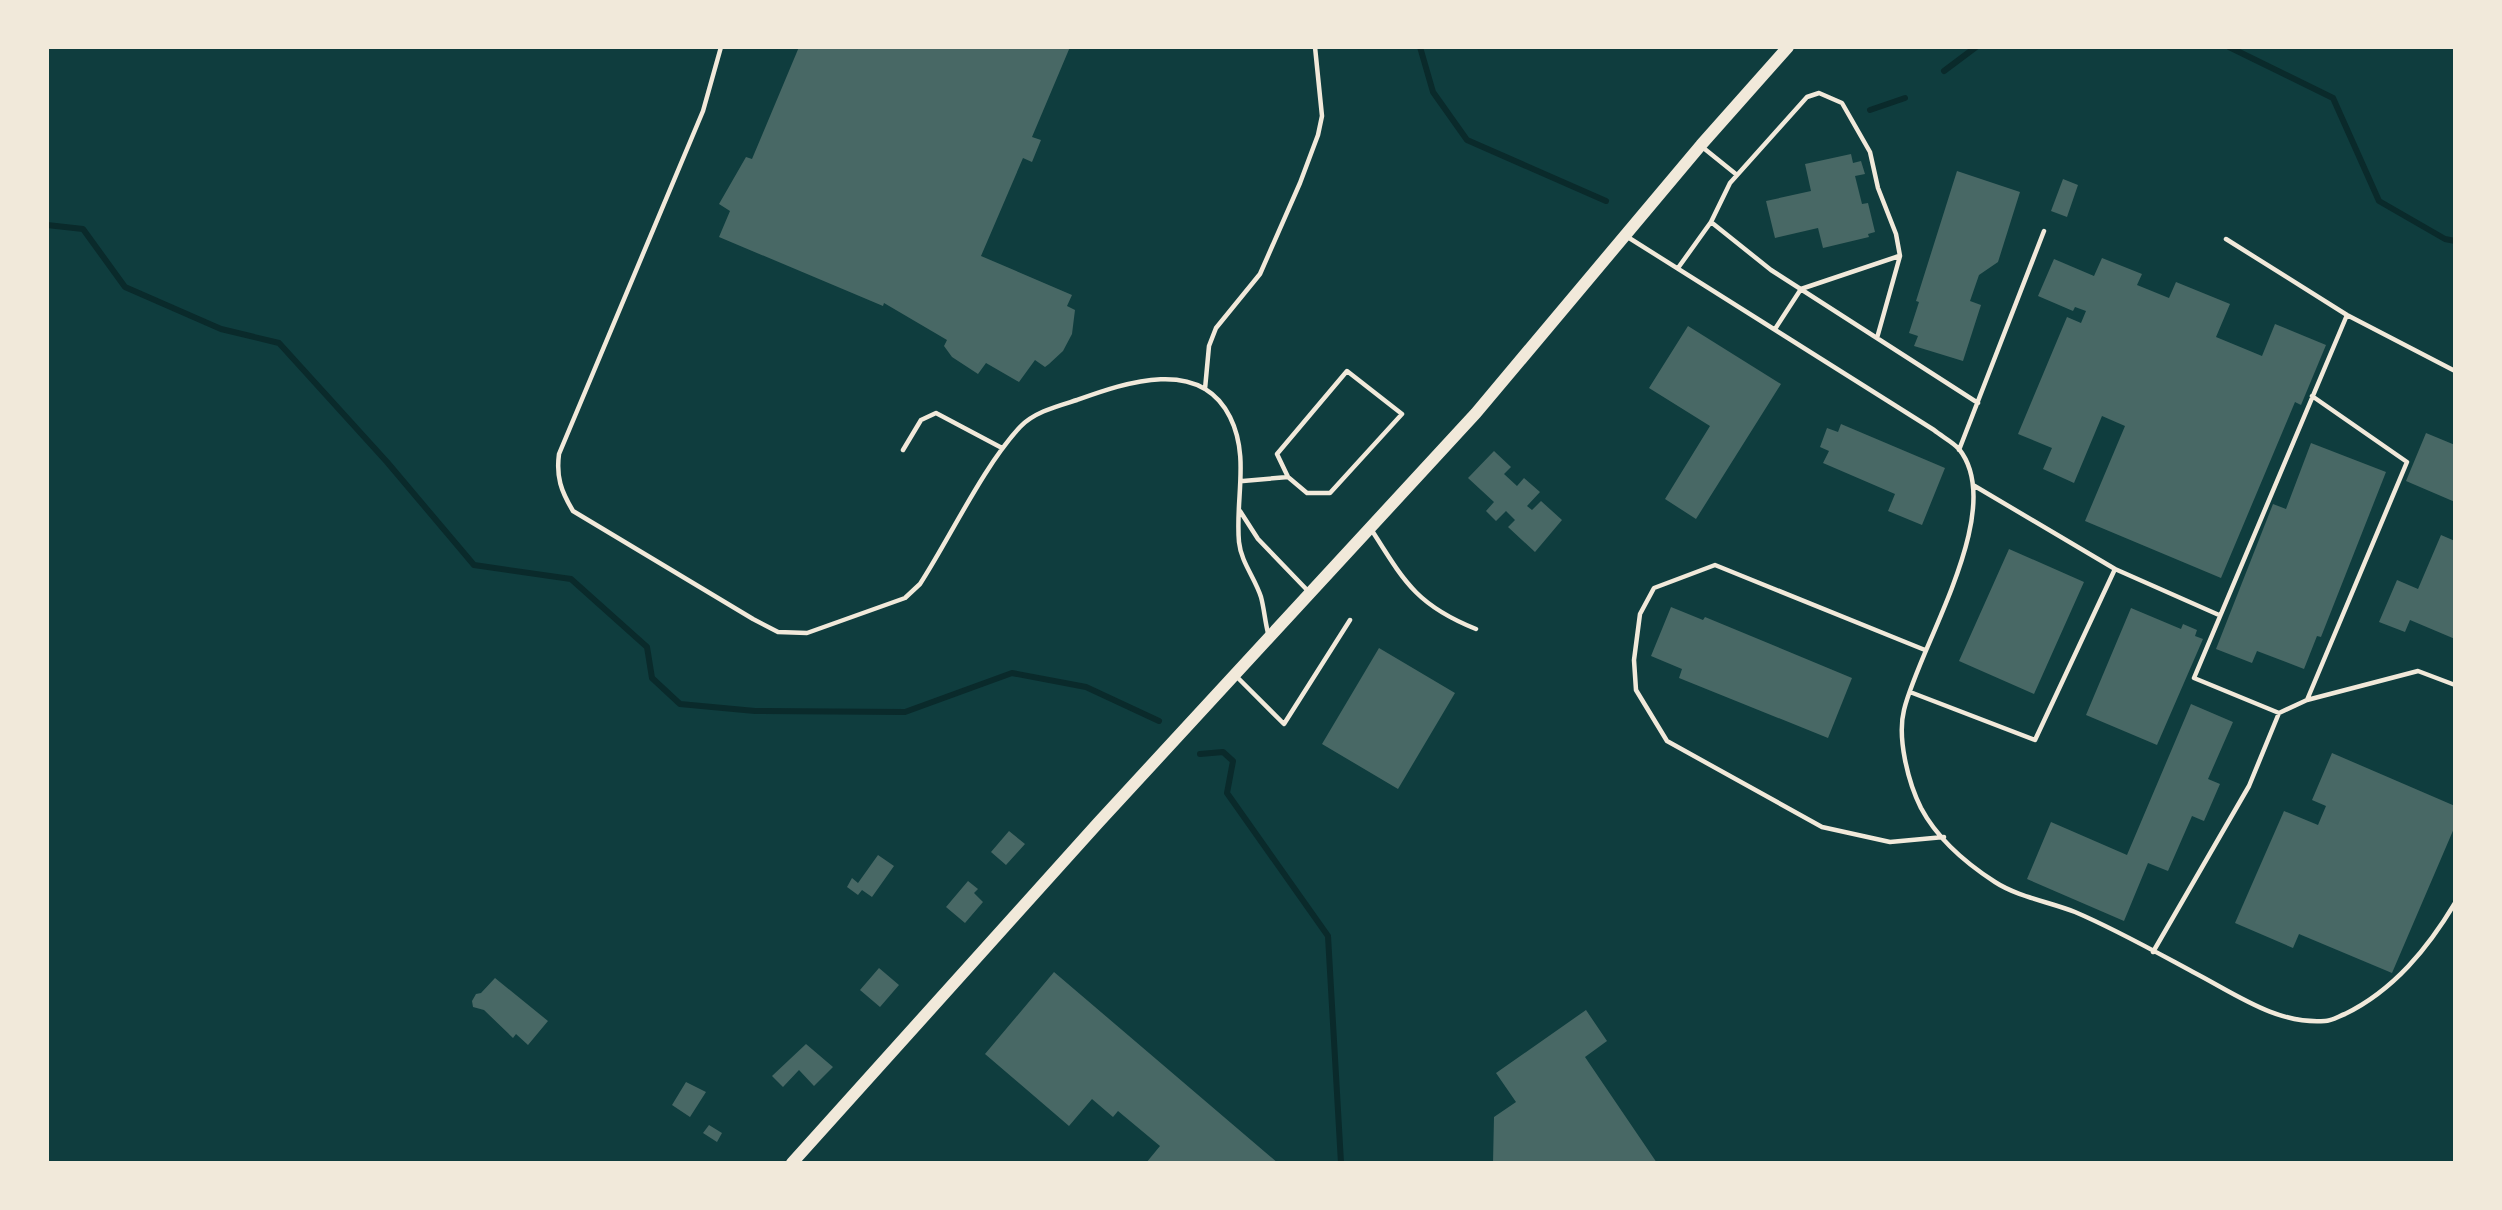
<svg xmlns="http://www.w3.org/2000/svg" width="2502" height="1210" font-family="Figtree,sans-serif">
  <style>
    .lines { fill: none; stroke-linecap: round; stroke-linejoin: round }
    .stream { stroke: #0a2a2b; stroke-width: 6 }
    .building { fill: #486865 }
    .service { stroke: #f1e9da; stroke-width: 4.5 }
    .secondary { stroke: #f1e9da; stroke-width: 12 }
  </style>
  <rect width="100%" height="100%" fill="#0f3d3e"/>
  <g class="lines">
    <path class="stream" d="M1420 47 1433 92 1467 140 1606 201
      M2229 47 2333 98 2379 201 2445 239 2455 241
      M1944 71 1976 47
      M1870 110 1905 98
      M47 225 83 229 125 287 221 329 279 343 387 462 474 565 571 579 647 647 652 678 680 704 755 711 905 712 1012 673 1086 687 1159 721
      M1200 754 1223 752 1233 761 1227 793 1328 936 1341 1163"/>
  </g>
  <path class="building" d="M799 47H1070L1032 137 1041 140 1032 162 1023 158 981 256 1072 295 1067 306 1075 310 1072 334 1063 351 1049 364 1045 367 1035 360 1019 382 986 363 978 374 952 357 944 346 947 340 884 303 883 306 719 237 730 211 719 204 746 157 752 159Z
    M1851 154 1853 163 1861 161 1865 174 1855 176 1862 204 1868 203 1875 232 1868 234 1869 237 1823 248 1818 228 1775 238 1766 201 1811 191 1805 164Z
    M1957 171 2020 192 1998 262 1979 275 1970 301 1981 305 1963 361 1914 346 1918 336 1909 333 1919 302 1916 301Z
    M2063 179 2078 185 2067 217 2051 211Z
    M2102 258 2142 274 2137 285 2169 298 2176 282 2230 304 2216 337 2262 356 2275 324 2326 345 2301 405 2295 402 2221 578 2085 521 2125 426 2102 416 2074 483 2043 469 2052 448 2018 434 2067 317 2081 323 2086 311 2075 307 2073 311 2038 296 2054 259 2094 276Z
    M1688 326 1781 384 1696 519 1665 499 1710 426 1649 388Z
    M1841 424 1945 468 1922 525 1888 511 1895 494 1823 463 1829 451 1820 447 1827 428 1838 432Z
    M2426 433 2455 445V502L2406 481Z
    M2311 443 2386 472 2321 637 2317 636 2304 669 2257 651 2252 663 2216 649 2273 504 2286 509Z
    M1494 451 1511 467 1504 474 1517 486 1524 478 1540 492 1527 506 1532 510 1541 501 1562 520 1535 552 1508 527 1515 520 1506 511 1496 521 1486 511 1494 502 1468 478Z
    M2441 535 2455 541V639L2410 620 2405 632 2379 622 2397 580 2418 589Z
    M2009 549 2084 582 2034 694 1959 661Z
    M1671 607 1703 620 1705 617 1852 678 1828 738 1679 678 1682 669 1651 656Z
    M2131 608 2181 629 2183 624 2197 630 2195 636 2203 639 2157 745 2086 715Z
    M1379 648 1455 693 1398 789 1322 744Z
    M2191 704 2233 722 2208 779 2220 784 2204 821 2192 816 2168 871 2148 863 2124 921 2027 879 2051 822 2127 855Z
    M2332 753 2455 806V826L2392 973 2299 934 2293 948 2235 923 2284 811 2318 825 2326 806 2312 800Z
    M1009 831 1025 844 1006 865 991 852Z
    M878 855 894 866 872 897 862 890 858 895 847 887 852 878 858 883Z
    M968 881 978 889 974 893 983 902 965 923 946 907Z
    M879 968 899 985 880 1007 860 990Z
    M1054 972 1278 1163H1146L1160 1146 1118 1111 1113 1117 1092 1099 1069 1126 985 1054Z
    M495 978 548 1021 528 1045 516 1034 513 1038 484 1010 473 1007 472 1001 476 994 481 993Z
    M1586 1010 1607 1041 1585 1057 1657 1163H1493L1494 1117 1516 1102 1496 1073Z
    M806 1044 833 1067 814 1086 799 1070 783 1087 772 1076Z
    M686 1082 706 1092 690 1117 672 1105Z
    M709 1125 722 1133 717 1142 703 1133Z"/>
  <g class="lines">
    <path class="service" d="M721 47 703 111 559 454C556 477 561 491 573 511L753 619 778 632 807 633 905 598 920 584C951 536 983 467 1020 427 1034 412 1058 406 1077 400 1125 383 1200 356 1230 417 1250 457 1235 499 1239 542 1241 562 1255 578 1261 597 1264 608 1265 621 1268 633
      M1701 146 1737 175
      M1711 222 1730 183 1807 97 1819 93 1842 103 1870 152 1878 188 1896 234 1900 256 1877 338
      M1626 236 1934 430C1941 436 1953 442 1959 449 2008 510 1919 646 1904 710 1897 738 1908 782 1921 808 1937 838 1967 864 1995 882 2018 897 2050 902 2075 912 2115 929 2154 951 2193 972 2234 993 2277 1025 2325 1021 2332 1021 2339 1016 2345 1014 2394 990 2428 948 2455 903
      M2226 239 2347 315 2455 371
      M1678 268 1711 222 1771 270 1978 403
      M2347 315 2194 678 2279 713 2307 700 2418 671 2455 685
      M1775 329 1801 289 1899 256
      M1205 389 1209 346 1216 328 1260 274 1300 183 1318 135 1322 116 1315 47
      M903 450 921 420 936 413 1002 448
      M1959 450 2044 231
      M1243 481 1288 477 1277 454 1347 371 1402 414 1330 493H1307L1288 477
      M1240 511 1258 539 1309 592
      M1371 529C1404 581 1416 605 1476 629
      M2115 569 2219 615
      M1925 650 1715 565 1654 588 1640 614 1634 660 1636 690 1667 741 1822 827 1890 842 1944 837
      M1236 676 1284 724 1350 620
      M1910 692 2035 740 2115 569 1973 485
      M2307 700 2407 462 2312 396
      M2153 952 2249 786 2279 713"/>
    <path class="secondary" d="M792 1163 1098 823 1476 413 1701 145 1788 47"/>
  </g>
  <rect width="2502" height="1210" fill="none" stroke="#f1e9da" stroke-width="98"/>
</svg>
